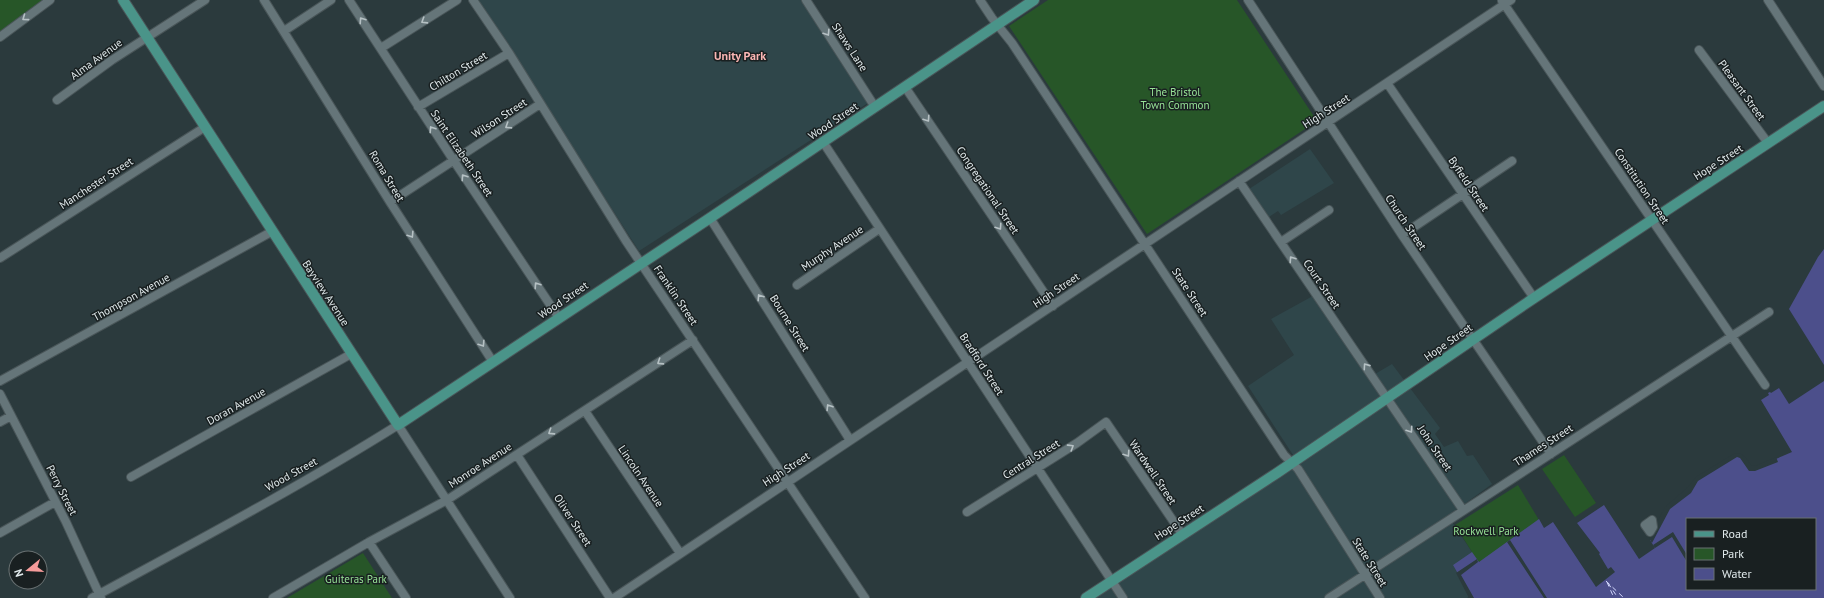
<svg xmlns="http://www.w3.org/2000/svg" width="1824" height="598" font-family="'PT Sans',sans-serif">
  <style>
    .built { fill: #2f464a }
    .green { fill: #275628 }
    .water { fill: #4c4f8b; fill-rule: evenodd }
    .pier { fill: #2b3a3d }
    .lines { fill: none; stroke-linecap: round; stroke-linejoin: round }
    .ferry { stroke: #d3d8fd; stroke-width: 1; stroke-dasharray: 5 4; stroke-linecap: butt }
    .minor-casing { stroke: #495558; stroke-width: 10 }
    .major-casing { stroke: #495558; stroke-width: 12 }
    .minor { stroke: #657579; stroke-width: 8 }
    .major { stroke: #4a9489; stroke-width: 10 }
    .oneway { stroke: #b6c1c4 }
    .labels { text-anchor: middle; stroke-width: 3; stroke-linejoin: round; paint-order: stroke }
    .street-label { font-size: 11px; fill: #e1eaec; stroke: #192021 }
    .park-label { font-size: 11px; fill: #98e397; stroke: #192021 }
    .neighbourhood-label { font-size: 12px; font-weight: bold; fill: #fab6b4; stroke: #192021 }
  </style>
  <rect width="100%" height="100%" fill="#2b3a3d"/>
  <path class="built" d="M478 0H802L868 103 639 251Z
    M1310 149 1334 183 1281 215 1278 211 1269 217 1249 189Z
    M1317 288 1375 374 1392 364 1440 428 1435 434 1444 447 1458 441 1467 456 1473 455 1492 484 1448 516 1472 552 1471 596 1467 598H1089L1297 461 1248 386 1294 355 1271 319 1311 297Z"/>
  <path class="green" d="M0 0H47L0 42Z
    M1048 0H1237L1317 121 1147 234 1009 26Z
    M1564 455 1596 503 1575 517 1542 469Z
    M1518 485 1542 525 1492 557 1478 562 1477 559 1453 565 1472 552 1455 525Z
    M363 553 392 598H287Z"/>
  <path class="water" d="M1824 249V365L1789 309 1818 257Z
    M1824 381V598H1472L1453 565 1472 552 1479 562 1539 519 1544 528 1553 522 1596 587 1615 572 1611 567 1608 569 1599 554 1600 553 1577 523 1604 505 1639 559 1655 548 1650 540 1667 508 1689 489 1697 478 1736 454 1740 456 1749 467 1755 468 1792 452 1761 400 1769 395 1768 393 1770 392 1771 393 1779 388 1789 404ZM1687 519H1815V589H1687Z"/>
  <path class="pier" d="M1735 453 1741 454 1746 458 1751 465 1755 466 1776 457 1778 462 1755 471H1749L1740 458 1737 457 1698 481 1691 493 1670 509 1652 543 1649 538 1665 507 1688 487 1696 477Z
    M1673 532 1687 555V562L1672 537 1655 548 1653 545Z
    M1510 540 1526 565 1547 598H1544L1507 542Z
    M1477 559 1478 562 1461 575 1474 598H1469L1456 573Z"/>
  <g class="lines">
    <path class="ferry" d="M1606 581 1624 598
      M1607 582 1614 598
      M1608 583 1618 598"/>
    <defs>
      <path id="minor" d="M264 0 390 202 493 362
        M349 0 454 161 559 318
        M473 0 509 53 626 241 865 598
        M806 0 875 107
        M980 0 992 18 1012 43 1284 455 1298 469 1380 598
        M1248 0 1402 235 1551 454
        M1768 0 1824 86
        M1502 1 1765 385
        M284 31 331 0
        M0 37 50 0
        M381 48 457 0
        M1699 50 1768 143
        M1387 83 1534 298
        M905 87 1053 306
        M57 100 112 60 205 0
        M418 107 509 53
        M823 142 1123 598
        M1239 181 1463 510
        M390 202 540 104
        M710 218 850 440
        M1402 235 1512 161
        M1281 242 1329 210
        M0 258 205 127
        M797 285 879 229
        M0 381 271 232
        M0 394 66 522 101 598
        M585 411 680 553
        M0 422 11 416
        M517 455 610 598
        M131 477 351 354
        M967 512 1077 443 1106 422 1182 534
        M1652 520 1653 527 1650 532 1645 525Z
        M0 533 55 502
        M369 542 406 598
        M92 598C195 542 299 487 398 425L510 598
        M273 598 369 542 447 500 693 340
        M614 598 1511 0
        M1329 598 1769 312"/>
      <path id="major" d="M123 0 398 425 710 218 1034 0
        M1086 598 1277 473 1534 298 1824 106"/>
    </defs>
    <use href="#minor" class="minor-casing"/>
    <use href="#major" class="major-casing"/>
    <use href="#minor" class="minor"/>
    <use href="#major" class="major"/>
  </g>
  <defs><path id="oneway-chevron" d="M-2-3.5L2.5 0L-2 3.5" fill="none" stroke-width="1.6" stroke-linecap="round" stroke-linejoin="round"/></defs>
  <g class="oneway">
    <use href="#oneway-chevron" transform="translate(25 18) rotate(144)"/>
    <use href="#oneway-chevron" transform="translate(362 20) rotate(-124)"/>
    <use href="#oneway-chevron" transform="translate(424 21) rotate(148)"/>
    <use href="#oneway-chevron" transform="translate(827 33) rotate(57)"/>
    <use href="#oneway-chevron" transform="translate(927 119) rotate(56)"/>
    <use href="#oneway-chevron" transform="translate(508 126) rotate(147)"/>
    <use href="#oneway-chevron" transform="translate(432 129) rotate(-123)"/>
    <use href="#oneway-chevron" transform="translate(464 177) rotate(-124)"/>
    <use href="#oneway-chevron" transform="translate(999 227) rotate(56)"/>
    <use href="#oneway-chevron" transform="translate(411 235) rotate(57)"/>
    <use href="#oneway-chevron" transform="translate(1292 259) rotate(-124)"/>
    <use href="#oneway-chevron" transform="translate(537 285) rotate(-124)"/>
    <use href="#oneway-chevron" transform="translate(760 297) rotate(-123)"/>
    <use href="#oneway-chevron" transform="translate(482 344) rotate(57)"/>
    <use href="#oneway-chevron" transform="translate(660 362) rotate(147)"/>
    <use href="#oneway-chevron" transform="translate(1366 366) rotate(-125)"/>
    <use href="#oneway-chevron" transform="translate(829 407) rotate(-122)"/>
    <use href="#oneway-chevron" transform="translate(1410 430) rotate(56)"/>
    <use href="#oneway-chevron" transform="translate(551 432) rotate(147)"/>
    <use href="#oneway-chevron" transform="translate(1071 447) rotate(-32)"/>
    <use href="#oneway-chevron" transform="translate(1127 454) rotate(56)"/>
  </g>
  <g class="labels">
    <g class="street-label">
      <text transform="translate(850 47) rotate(57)" y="4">Shaws Lane</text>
      <text transform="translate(96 59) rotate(-36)" y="4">Alma Avenue</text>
      <text transform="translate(458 71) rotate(-31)" y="4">Chilton Street</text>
      <text transform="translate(1742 90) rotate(54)" y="4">Pleasant Street</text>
      <text transform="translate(1326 111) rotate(-33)" y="4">High Street</text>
      <text transform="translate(499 118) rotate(-33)" y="4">Wilson Street</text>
      <text transform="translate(833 121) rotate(-34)" y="4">Wood Street</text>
      <text transform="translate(462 153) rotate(56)" y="4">Saint Elizabeth Street</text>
      <text transform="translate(1718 162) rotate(-33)" y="4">Hope Street</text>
      <text transform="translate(387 176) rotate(59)" y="4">Roma Street</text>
      <text transform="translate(96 183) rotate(-33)" y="4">Manchester Street</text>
      <text transform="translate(1469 184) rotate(56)" y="4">Byfield Street</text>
      <text transform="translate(1642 186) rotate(56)" y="4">Constitution Street</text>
      <text transform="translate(988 190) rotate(56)" y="4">Congregational Street</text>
      <text transform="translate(1406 222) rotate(56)" y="4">Church Street</text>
      <text transform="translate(832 248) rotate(-34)" y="4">Murphy Avenue</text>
      <text transform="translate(1322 284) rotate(56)" y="4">Court Street</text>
      <text transform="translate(1056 290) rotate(-34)" y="4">High Street</text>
      <text transform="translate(1190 292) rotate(57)" y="4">State Street</text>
      <text transform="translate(326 293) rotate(57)" y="4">Bayview Avenue</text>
      <text transform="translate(676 295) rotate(56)" y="4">Franklin Street</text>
      <text transform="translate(131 297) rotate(-29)" y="4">Thompson Avenue</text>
      <text transform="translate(563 300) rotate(-34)" y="4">Wood Street</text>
      <text transform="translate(790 323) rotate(58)" y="4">Bourne Street</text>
      <text transform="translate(1448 342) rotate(-35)" y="4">Hope Street</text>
      <text transform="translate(982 364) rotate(57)" y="4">Bradford Street</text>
      <text transform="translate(236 406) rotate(-29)" y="4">Doran Avenue</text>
      <text transform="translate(1543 445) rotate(-33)" y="4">Thames Street</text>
      <text transform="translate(1435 448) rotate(56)" y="4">John Street</text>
      <text transform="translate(1031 459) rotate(-32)" y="4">Central Street</text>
      <text transform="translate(480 465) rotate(-33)" y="4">Monroe Avenue</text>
      <text transform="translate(786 469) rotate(-33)" y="4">High Street</text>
      <text transform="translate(1153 472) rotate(56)" y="4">Wardwell Street</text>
      <text transform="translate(291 474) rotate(-29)" y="4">Wood Street</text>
      <text transform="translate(641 476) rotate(56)" y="4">Lincoln Avenue</text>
      <text transform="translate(62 490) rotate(63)" y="4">Perry Street</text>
      <text transform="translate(573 520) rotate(57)" y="4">Oliver Street</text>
      <text transform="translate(1179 522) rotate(-33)" y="4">Hope Street</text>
      <text transform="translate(1370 562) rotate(58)" y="4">State Street</text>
    </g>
    <g class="park-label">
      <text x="1175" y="96">The Bristol<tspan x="1175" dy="13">Town Common</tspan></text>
      <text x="1486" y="535">Rockwell Park</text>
      <text x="356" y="583">Guiteras Park</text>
    </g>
    <g class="neighbourhood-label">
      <text x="740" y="60">Unity Park</text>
    </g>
  </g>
  <rect x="1686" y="518" width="130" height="72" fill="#192021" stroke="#697172"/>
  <rect x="1694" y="531" width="20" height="6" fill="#4a9489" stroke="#697172"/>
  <text x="1722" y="538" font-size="12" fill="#e1eaec">Road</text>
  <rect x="1694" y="548" width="20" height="12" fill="#275628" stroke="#697172"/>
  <text x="1722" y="558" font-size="12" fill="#e1eaec">Park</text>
  <rect x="1694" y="568" width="20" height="12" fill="#4c4f8b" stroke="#697172"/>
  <text x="1722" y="578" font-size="12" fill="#e1eaec">Water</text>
  <g transform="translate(28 570) rotate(252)"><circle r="19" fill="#192021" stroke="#697172"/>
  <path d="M0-3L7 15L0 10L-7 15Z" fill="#f59b9a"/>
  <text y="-6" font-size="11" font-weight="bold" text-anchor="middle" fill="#e1eaec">N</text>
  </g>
</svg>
